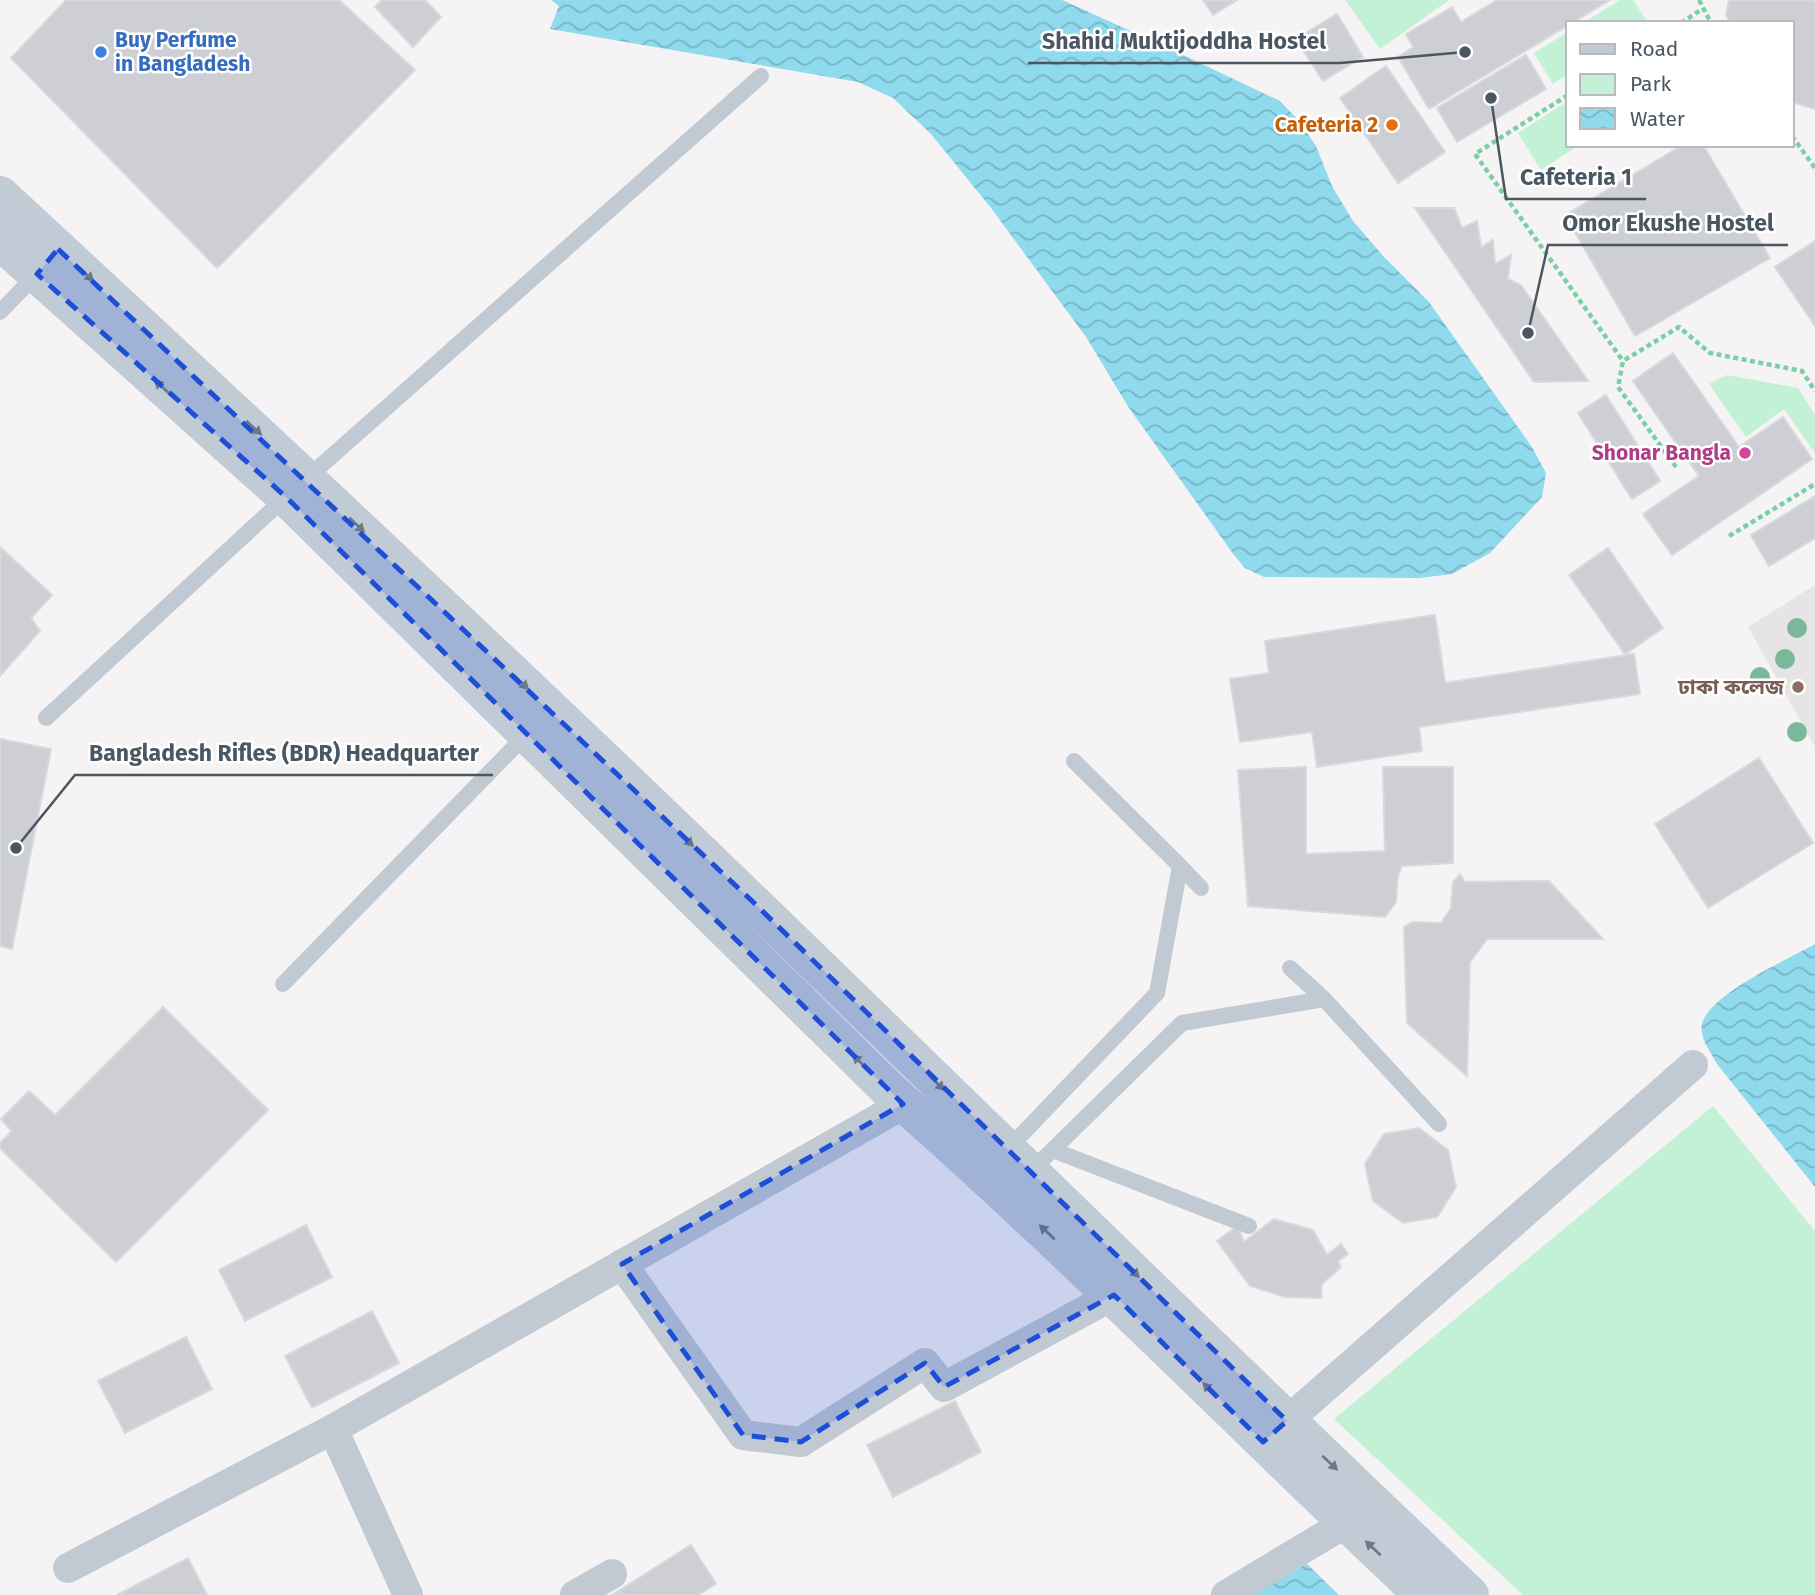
<svg xmlns="http://www.w3.org/2000/svg" width="1815" height="1595" font-family="'Fira Sans','Noto Sans Bengali',sans-serif">
  <style>
    .education { fill: #e6e4e5 }
    .green { fill: #c3f1d5 }
    .water { fill: url(#water-waves) }
    .building { fill: #cdcfd5; stroke: #d7d9de; stroke-width: 2 }
    .lines { fill: none; stroke-linecap: round; stroke-linejoin: round }
    .path { stroke: #7ad0a6; stroke-width: 4.5; stroke-dasharray: 5 3.5; stroke-linecap: butt }
    .lane { stroke: #c1cad2; stroke-width: 16 }
    .street { stroke: #c1cad2; stroke-width: 30 }
    .secondary { stroke: #c1cbd6; stroke-width: 38 }
    .tree { fill: #7bb799 }
    .oneway { fill: #6e7984 }
    .marked { fill: #1d4ed8; fill-opacity: 0.2; stroke: #1d4ed8; stroke-width: 5; stroke-dasharray: 14 9; stroke-linejoin: round }
    .shop-dot { fill: #3f7fe0; stroke: #fff; stroke-width: 2.5 }
    .food-dot { fill: #e8710a; stroke: #fff; stroke-width: 2.5 }
    .hotel-dot { fill: #d1479c; stroke: #fff; stroke-width: 2.5 }
    .education-dot { fill: #8d6e63; stroke: #fff; stroke-width: 2.5 }
    .labels { text-anchor: middle; stroke-width: 5; stroke-linejoin: round; paint-order: stroke }
    .shop-label { font-size: 21px; font-weight: bold; fill: #366cbe; stroke: #fff; text-anchor: start }
    .food-label { font-size: 21px; font-weight: bold; fill: #c56008; stroke: #fff; text-anchor: end }
    .hotel-label { font-size: 21px; font-weight: bold; fill: #b23c85; stroke: #fff; text-anchor: end }
    .education-label { font-size: 21px; font-weight: bold; fill: #785e54; stroke: #fff; text-anchor: end }
    .leader { fill: none; stroke: #4a5661; stroke-width: 2.5 }
    .callout-dot { fill: #4a5661; stroke: #fff; stroke-width: 2.5 }
    .callout-label { font-size: 23px; text-anchor: middle; font-weight: bold; fill: #4a5661; stroke: #fff; stroke-width: 5; stroke-linejoin: round; paint-order: stroke }
  </style>
  <defs>
    <pattern id="water-waves" width="16" height="10" patternUnits="userSpaceOnUse" patternTransform="scale(1.75)"><rect width="16" height="10" fill="#90daee"/><path d="M0 5q4-4 8 0t8 0" fill="none" stroke="#78b4c4"/></pattern>
  </defs>
  <rect width="100%" height="100%" fill="#f5f3f3"/>
  <path class="education" d="M1815 585V747L1748 627Z"/>
  <path class="green" d="M1345 0H1449L1380 49Z
    M1620 0H1633L1648 23H1583Z
    M1568 32V74L1553 84 1534 53Z
    M1568 101V145H1579L1541 170 1518 133Z
    M1727 375 1798 388 1815 415V453L1784 409 1746 437 1709 384Z
    M1713 1106 1815 1231V1595H1523L1334 1419Z"/>
  <path class="water" d="M551 0H1062L1164 46 1280 101 1298 120 1316 146 1332 186 1353 221 1384 257 1429 302 1532 447 1546 473 1542 497 1490 553 1452 574 1419 578 1264 577 1245 568 1234 555 1129 408 1086 337 991 208 931 134 893 98 858 82 550 29 559 6Z
    M1815 944V1187L1717 1064C1711 1052 1699 1038 1702 1024 1709 994 1789 959 1815 944Z
    M1301 1558 1339 1595H1240Z"/>
  <path class="building" d="M66 0H339L415 70 217 268 11 58Z
    M382 0H425L441 17 413 47 375 7Z
    M1203 0H1237L1213 15Z
    M1497 0H1610L1429 109 1398 57 1413 47 1406 34 1452 7 1461 22Z
    M1729 0H1815V109L1792 102V23H1731L1726 15Z
    M1337 14 1363 57 1323 81 1296 39Z
    M1526 55 1546 89 1457 142 1437 108Z
    M1386 66 1445 152 1398 183 1340 98Z
    M1683 145H1703L1770 258 1635 336 1565 215Z
    M1415 208H1454L1462 228 1477 221 1481 247 1493 240 1495 264 1511 255 1508 279 1521 285 1588 381 1534 382Z
    M1815 241V326L1775 267Z
    M1673 353 1739 447 1783 417 1812 459 1672 555 1643 514 1699 476 1633 381Z
    M1606 395 1660 481 1632 499 1578 413Z
    M1815 496V538L1769 566 1751 535Z
    M0 547 52 595 31 618 40 631 0 676Z
    M1608 548 1663 628 1625 654 1569 575Z
    M1435 615 1445 683 1634 654 1640 694 1419 727 1422 751 1323 766 1317 767 1312 732 1240 742 1230 679 1269 673 1265 641Z
    M0 739 51 749 12 949 0 946Z
    M1759 758 1813 843 1708 908 1655 824Z
    M1306 767V854L1385 851 1383 767H1453V863L1402 866 1398 875 1396 902 1385 917 1248 906 1238 770Z
    M1460 874 1465 882 1549 881 1603 939H1487L1470 962 1467 1076 1407 1023 1404 927 1412 922 1441 923 1451 908 1453 882Z
    M163 1007 268 1110 116 1262 0 1148V1143L12 1131 1 1119 29 1091 55 1115Z
    M1419 1128 1448 1150 1456 1187 1437 1217 1403 1223 1373 1201 1365 1164 1384 1134Z
    M1274 1219 1313 1230 1327 1255 1341 1244 1348 1254 1338 1261 1341 1267 1322 1284 1321 1298 1285 1297 1250 1286 1217 1241 1237 1226 1244 1242Z
    M306 1225 332 1277 245 1321 219 1270Z
    M372 1311 399 1363 312 1408 285 1356Z
    M186 1337 212 1389 125 1433 98 1381Z
    M955 1401 981 1452 893 1497 867 1445Z
    M691 1545 716 1584 698 1595H612Z
    M188 1558 207 1595H117Z"/>
  <g class="lines">
    <path class="path" d="M1699 0 1711 23
      M1681 23 1702 9
      M1568 95 1475 154 1623 361
      M1792 136 1815 168
      M1676 467 1618 387 1623 361 1679 327 1710 353 1802 371 1815 391
      M1729 536 1815 484"/>
    <path class="lane" d="M0 312 37 274
      M307 478 761 76
      M46 718 286 497
      M1074 761 1180 866
      M283 984 527 734
      M1324 999 1439 1124
      M1053 1150 1249 1226
      M1006 1151 1157 993 1180 866 1201 888
      M1030 1172 1182 1023 1324 999 1290 968"/>
    <path class="street" d="M622 1264 743 1435 801 1442 925 1363 944 1387 1114 1295
      M333 1429 408 1595
      M1271 1435 1693 1065
      M68 1568 333 1429 904 1104
      M575 1595 612 1574
      M1226 1595 1346 1523"/>
    <path class="secondary" d="M0 195C252 428 504 662 751 901 990 1132 1228 1366 1470 1595
      M0 241 286 497 891 1092C1075 1253 1245 1428 1423 1595"/>
  </g>
  <g class="tree">
    <circle cx="1797" cy="628" r="10"/>
    <circle cx="1785" cy="659" r="10"/>
    <circle cx="1760" cy="677" r="10"/>
    <circle cx="1797" cy="732" r="10"/>
  </g>
  <defs><path id="oneway-solid" d="M-6-.8H1V-3.2L6.5 0L1 3.2V.8H-6Z" transform="scale(1.75)"/></defs>
  <g class="oneway">
    <use href="#oneway-solid" transform="translate(86 274) rotate(43)"/>
    <use href="#oneway-solid" transform="translate(162 387) rotate(-138)"/>
    <use href="#oneway-solid" transform="translate(254 428) rotate(43)"/>
    <use href="#oneway-solid" transform="translate(357 525) rotate(44)"/>
    <use href="#oneway-solid" transform="translate(521 682) rotate(44)"/>
    <use href="#oneway-solid" transform="translate(686 839) rotate(44)"/>
    <use href="#oneway-solid" transform="translate(860 1062) rotate(-135)"/>
    <use href="#oneway-solid" transform="translate(937 1083) rotate(44)"/>
    <use href="#oneway-solid" transform="translate(1047 1232) rotate(-137)"/>
    <use href="#oneway-solid" transform="translate(1132 1270) rotate(44)"/>
    <use href="#oneway-solid" transform="translate(1210 1390) rotate(-135)"/>
    <use href="#oneway-solid" transform="translate(1330 1463) rotate(43)"/>
    <use href="#oneway-solid" transform="translate(1373 1548) rotate(-137)"/>
  </g>
  <path class="marked" d="M58 249 751 900 1287 1421 1263 1442 1114 1295 944 1387 925 1363 801 1442 743 1435 622 1264 903 1104 286 497 37 274Z"/>
  <circle class="shop-dot" cx="101" cy="52" r="7"/>
  <circle class="food-dot" cx="1392" cy="125" r="7"/>
  <circle class="hotel-dot" cx="1745" cy="453" r="7"/>
  <circle class="education-dot" cx="1798" cy="687" r="7"/>
  <g class="labels">
    <g class="shop-label">
      <text x="115" y="47">Buy Perfume<tspan x="115" dy="24">in Bangladesh</tspan></text>
    </g>
    <g class="food-label">
      <text x="1378" y="132">Cafeteria 2</text>
    </g>
    <g class="hotel-label">
      <text x="1731" y="460">Shonar Bangla</text>
    </g>
    <g class="education-label">
      <text x="1784" y="694">ঢাকা কলেজ</text>
    </g>
  </g>
  <path class="leader" d="M1465 52L1340 63H1028M1491 98L1506 199H1646M1528 333L1548 245H1788M16 848L75 775H493"/>
  <g class="callout-dot">
    <circle cx="1465" cy="52" r="7"/>
    <circle cx="1491" cy="98" r="7"/>
    <circle cx="1528" cy="333" r="7"/>
    <circle cx="16" cy="848" r="7"/>
  </g>
  <g class="callout-label">
    <text x="1184" y="49">Shahid Muktijoddha Hostel</text>
    <text x="1576" y="185">Cafeteria 1</text>
    <text x="1668" y="231">Omor Ekushe Hostel</text>
    <text x="284" y="761">Bangladesh Rifles (BDR) Headquarter</text>
  </g>
  <rect x="1566" y="21" width="228" height="126" fill="#ffffff" stroke="#b7bbc0" stroke-width="2"/>
  <rect x="1580" y="44" width="35" height="10" fill="#c1cbd6" stroke="#b7bbc0" stroke-width="2"/>
  <text x="1630" y="56" font-size="21" fill="#4a5661">Road</text>
  <rect x="1580" y="74" width="35" height="21" fill="#c3f1d5" stroke="#b7bbc0" stroke-width="2"/>
  <text x="1630" y="91" font-size="21" fill="#4a5661">Park</text>
  <rect x="1580" y="108" width="35" height="21" fill="url(#water-waves)" stroke="#b7bbc0" stroke-width="2"/>
  <text x="1630" y="126" font-size="21" fill="#4a5661">Water</text>
</svg>
